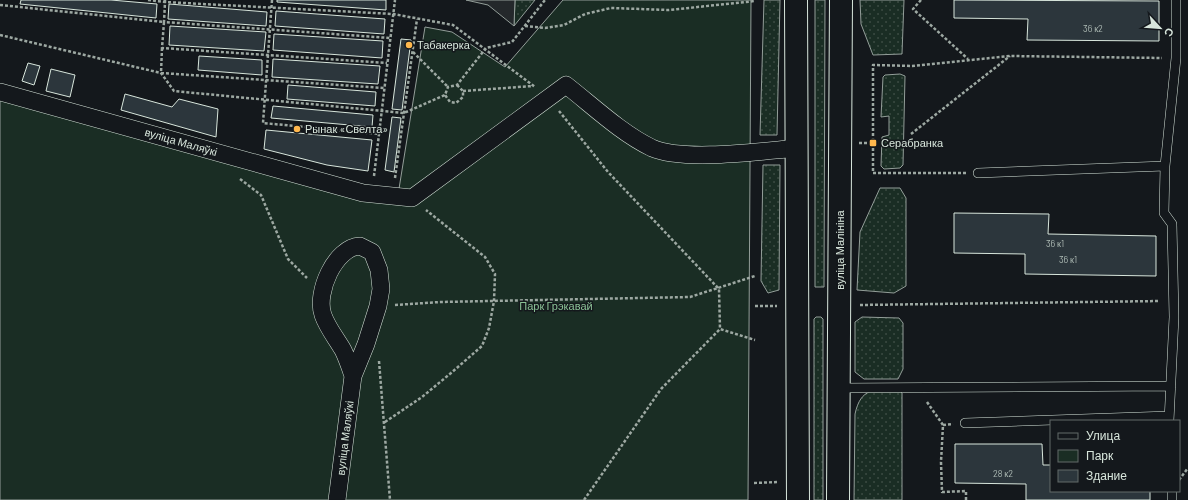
<svg xmlns="http://www.w3.org/2000/svg" width="1188" height="500" font-family="Barlow,sans-serif">
  <style>
    .grass { fill: url(#grass-dots); stroke: #939e99 }
    .park { fill: #1a2d24; stroke: #939e99 }
    .parking { fill: #24282b; stroke: #939e99 }
    .building { fill: #2c363c; stroke: #d8e6dc }
    .lines { fill: none; stroke-linecap: round; stroke-linejoin: round }
    .service-casing { stroke: #d8e6dc; stroke-width: 10 }
    .minor-casing { stroke: #d8e6dc; stroke-width: 18 }
    .secondary-casing { stroke: #d8e6dc; stroke-width: 24 }
    .path { stroke: #9da8a2; stroke-width: 2.5; stroke-dasharray: 3 2; stroke-linecap: butt }
    .service { stroke: #14181c; stroke-width: 9 }
    .minor { stroke: #14181c; stroke-width: 17 }
    .secondary { stroke: #14181c; stroke-width: 22 }
    .poi-dot { fill: #ffb74d; stroke: #14181c; stroke-width: 1.5 }
    .labels { text-anchor: middle; stroke-width: 3; stroke-linejoin: round; paint-order: stroke }
    .number-label { font-size: 9px; fill: #adbab4 }
    .poi-label { font-size: 11px; fill: #d8e6dc; stroke: #14181c; text-anchor: start }
    .street-label { font-size: 11px; fill: #d8e6dc; stroke: #14181c }
    .park-label { font-size: 11px; fill: #8ac095; stroke: #14181c }
  </style>
  <defs>
    <pattern id="grass-dots" width="8" height="8" patternUnits="userSpaceOnUse"><rect width="8" height="8" fill="#1a2d24"/><path d="M2 2h.1M6 6h.1" fill="none" stroke="#3b4b43" stroke-width="1.8" stroke-linecap="round"/></pattern>
  </defs>
  <rect width="100%" height="100%" fill="#14181c"/>
  <path class="grass" d="M515 0H535L514 26Z
    M764 0H780L777 135H760Z
    M815 0H825L824 287H815Z
    M860 0H904L902 54 873 55 861 24Z
    M900 74 905 76 903 165 900 168 884 169 881 166 882 137 889 135V116L881 117 883 77 885 75Z
    M763 165H780L779 290 768 293 761 281Z
    M880 188H900L906 198V286L894 293 857 290 860 232Z
    M816 317H821L823 319V500H814V319Z
    M862 317 899 318 903 323V369L898 379H864L855 372V322Z
    M898 389 902 393V500H854L855 414C861 387 874 390 898 389Z"/>
  <path class="park" d="M563 0H751L748 500H0V96L398 195 425 27 452 32 505 67Z"/>
  <path class="parking" d="M466 0H515L514 26 488 5Z"/>
  <path class="building" d="M21 0H111L157 4 156 18 20 4Z
    M277 0H386V10L277 2Z
    M954 0 1159 1V41L1027 40 1028 19 954 18Z
    M169 4 267 12 266 26 168 19Z
    M276 11 385 19 384 34 275 26Z
    M170 26 266 32 264 51 169 45Z
    M274 34 383 41 382 58 273 50Z
    M401 39 411 40 402 110 392 109Z
    M199 56 262 60V75L198 70Z
    M273 59 380 66 378 84 272 77Z
    M28 63 40 66 34 85 22 81Z
    M51 69 75 75 70 97 46 91Z
    M288 85 376 92 375 106 287 99Z
    M125 94 172 107 179 99 218 109 216 137 121 110Z
    M273 106 373 115 372 127 271 118Z
    M392 117 401 118 394 172 385 170Z
    M266 130 372 140 368 171 327 165 264 149Z
    M954 213 1049 214 1048 234 1156 236V276L1025 274V254L954 253Z
    M955 444H1042L1043 465H1051V491H1150V500H1026V484L955 483Z"/>
  <g class="lines">
    <defs>
      <path id="service" d="M978 173 1165 166
        M838 388 1171 386
        M1169 421 1174 317 1172 224 1164 213 1165 166 1176 58V0
        M965 423 1169 416
        M1172 500V491"/>
      <path id="minor" d="M0 92 363 193 412 198 566 85C593 106 621 133 652 148 684 162 762 151 798 148
        M337 500 353 376 366 344 378 306 381 289 379 270 372 252 360 246C335 247 315 293 323 315 327 327 336 338 343 350 347 358 350 367 353 376"/>
      <path id="secondary" d="M796 0 798 500
        M838 500 841 0"/>
    </defs>
    <use href="#service" class="service-casing"/>
    <use href="#minor" class="minor-casing"/>
    <use href="#secondary" class="secondary-casing"/>
    <path class="path" d="M148 0 165 2 164 22 390 38
      M165 0V2L393 14 453 25 535 87
      M272 0 263 123 379 134
      M921 0 913 9 968 59
      M0 5 164 22 162 48 387 63
      M525 26 545 28 564 25 585 14 611 8 669 10 755 1
      M0 35 161 73 174 91 404 113 445 95
      M162 48 161 73 384 88
      M413 52 448 87
      M457 85 463 91V97L456 103 450 102 445 95 448 87 457 85 486 48 512 42 545 0
      M463 91 533 86
      M559 111 608 172 719 289 720 329
      M911 134 1010 56
      M859 143H873
      M966 173H873V65L912 66 1010 56 1162 58
      M374 176 395 0
      M395 178 417 19
      M240 179 261 195 288 259 307 278
      M395 305 440 302 690 297 755 276
      M860 305 1160 301
      M755 306H777
      M379 361 390 500
      M927 402 943 425 941 462 942 492 966 491V500
      M385 422 422 397 451 373 482 346 489 328 494 301 495 274 485 257 426 210
      M943 425 953 424
      M1179 480 1188 468
      M754 483 778 482
      M584 500 661 389 720 329 755 340"/>
    <use href="#service" class="service"/>
    <use href="#minor" class="minor"/>
    <use href="#secondary" class="secondary"/>
  </g>
  <g class="poi-dot">
    <circle cx="409" cy="45" r="4"/>
    <circle cx="297" cy="129" r="4"/>
    <rect x="869" y="139" width="8" height="8" rx="2"/>
  </g>
  <g class="labels">
    <g class="number-label">
      <text x="1093" y="32">36 к2</text>
      <text x="1055" y="247">36 к1</text>
      <text x="1068" y="263">36 к1</text>
      <text x="1003" y="477">28 к2</text>
    </g>
    <g class="poi-label">
      <text x="417" y="49">Табакерка</text>
      <text x="305" y="133">Рынак «Свелта»</text>
      <text x="881" y="147">Серабранка</text>
    </g>
    <g class="street-label">
      <text transform="translate(181 142) rotate(16)" y="4">вуліца Маляўкі</text>
      <text transform="translate(840 250) rotate(-90)" y="4">вуліца Малініна</text>
      <text transform="translate(345 438) rotate(-83)" y="4">вуліца Маляўкі</text>
    </g>
    <g class="park-label">
      <text x="556" y="310">Парк Грэкавай</text>
    </g>
  </g>
  <rect x="1050" y="420" width="130" height="72" fill="#14181c" stroke="#626a69"/>
  <rect x="1058" y="433" width="20" height="6" fill="#14181c" stroke="#626a69"/>
  <text x="1086" y="440" font-size="12" fill="#d8e6dc">Улица</text>
  <rect x="1058" y="450" width="20" height="12" fill="#1a2d24" stroke="#626a69"/>
  <text x="1086" y="460" font-size="12" fill="#d8e6dc">Парк</text>
  <rect x="1058" y="470" width="20" height="12" fill="#2c363c" stroke="#626a69"/>
  <text x="1086" y="480" font-size="12" fill="#d8e6dc">Здание</text>
  <g transform="translate(1160 28) rotate(116)" stroke="#14181c" stroke-width="3" paint-order="stroke">
  <path d="M0-3L7 15L0 10L-7 15Z" fill="#d8e6dc"/>
  <text y="-6" font-size="11" font-weight="bold" text-anchor="middle" fill="#d8e6dc">С</text>
  </g>
</svg>
